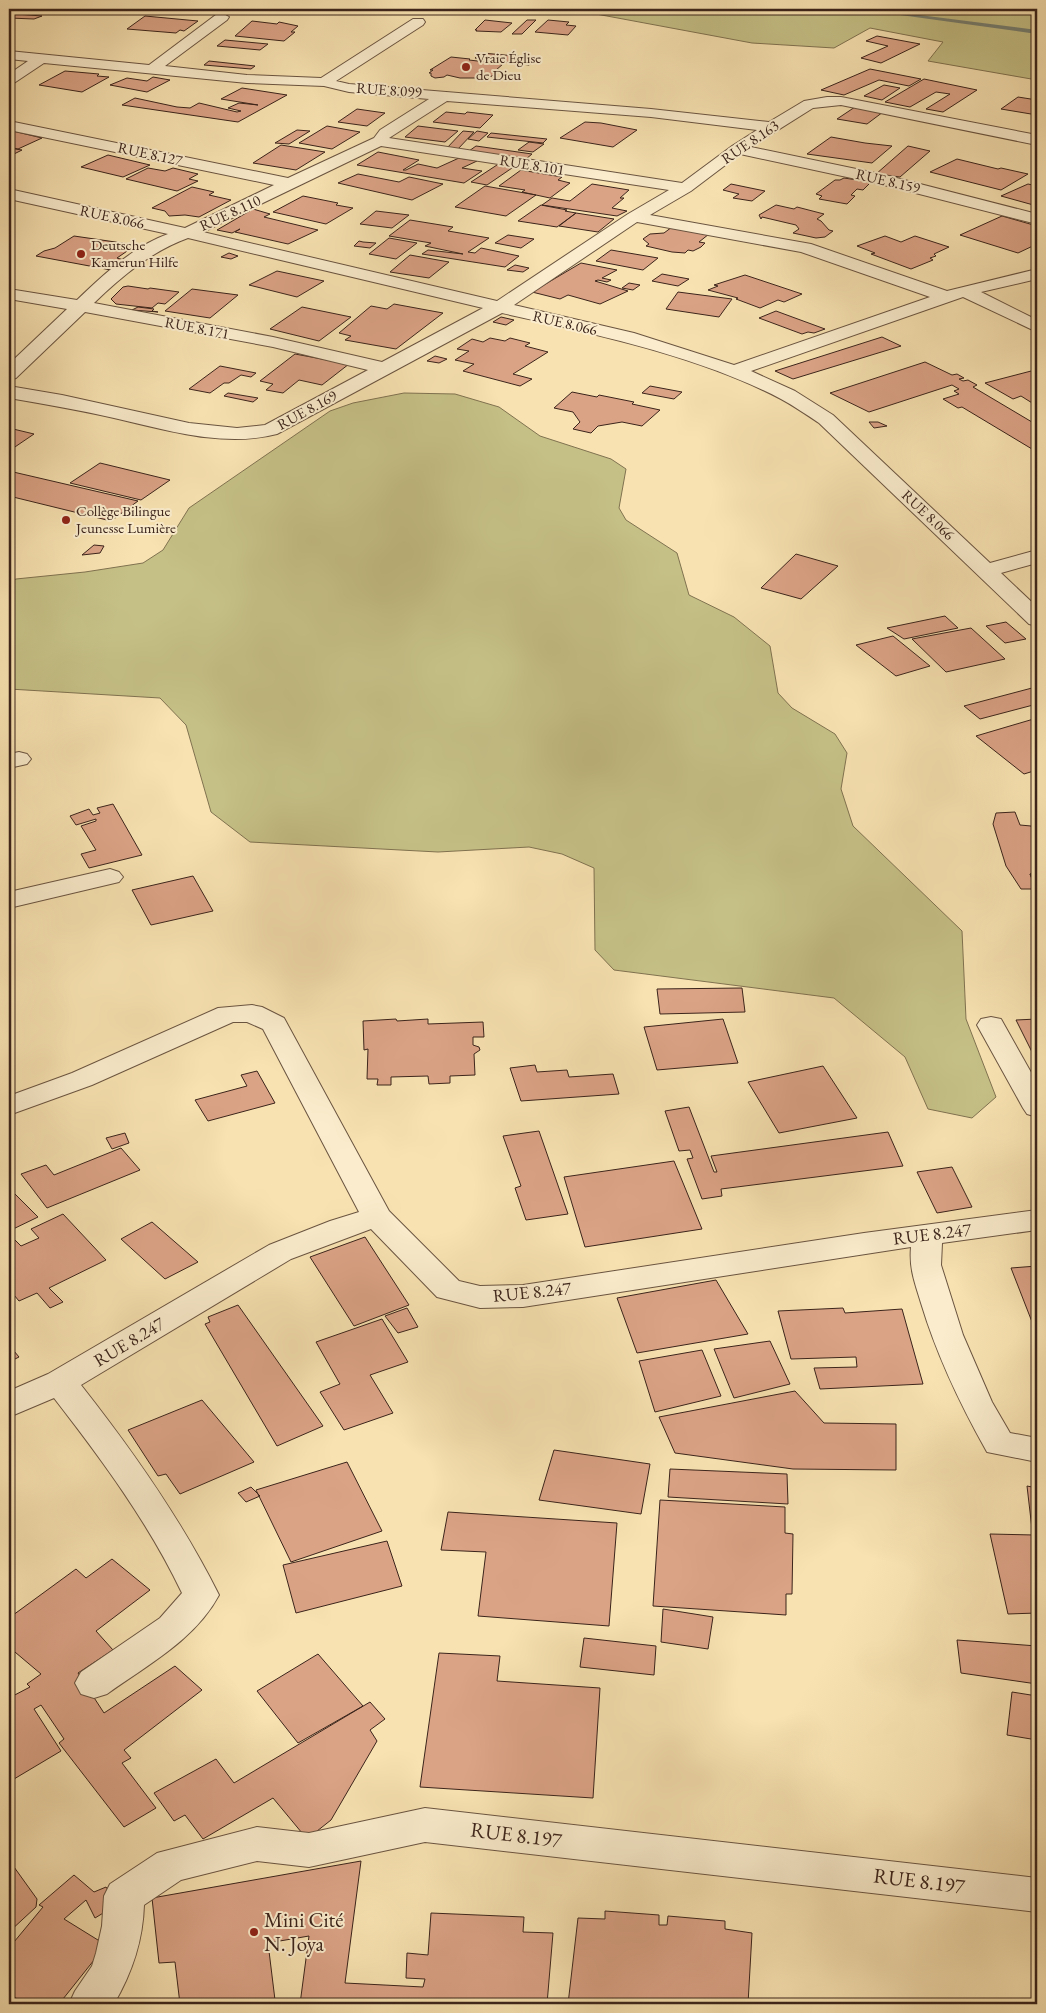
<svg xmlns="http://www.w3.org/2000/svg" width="1046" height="2013" font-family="'EB Garamond',serif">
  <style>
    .green { fill: #c5c086; stroke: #807250 }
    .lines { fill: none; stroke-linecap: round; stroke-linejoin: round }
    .stream { fill: #768073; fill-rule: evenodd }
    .building { fill: #dba386; stroke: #3b241b }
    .minor-casing { stroke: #6a5440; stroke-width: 2 }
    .minor { fill: #faeccc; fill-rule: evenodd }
    .poi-dot { fill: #8f2418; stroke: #faeccc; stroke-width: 2 }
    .labels { text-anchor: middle; stroke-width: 4; stroke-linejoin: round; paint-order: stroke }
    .far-poi-label { font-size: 15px; fill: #3b241b; stroke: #faeccc; text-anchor: start }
    .far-street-label { font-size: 15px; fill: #3b241b; stroke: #faeccc }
    .street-label { font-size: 18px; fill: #3b241b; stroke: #faeccc }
    .near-street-label { font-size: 21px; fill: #3b241b; stroke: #faeccc }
    .near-poi-label { font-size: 21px; fill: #3b241b; stroke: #faeccc; text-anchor: start }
  </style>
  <rect width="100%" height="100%" fill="#f8e2b1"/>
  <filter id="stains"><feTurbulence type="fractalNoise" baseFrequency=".004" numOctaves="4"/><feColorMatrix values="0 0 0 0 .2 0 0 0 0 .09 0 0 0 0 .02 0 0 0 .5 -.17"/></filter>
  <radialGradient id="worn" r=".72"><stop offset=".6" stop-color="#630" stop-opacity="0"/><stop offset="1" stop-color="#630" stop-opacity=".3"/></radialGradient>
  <path class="green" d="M554 9H1037V80L928 61 943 42 870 28 834 48 752 43 580 11Z
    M404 393 455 394 499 407 540 436 611 459 626 469 619 508 626 520 677 553 689 595 734 617 770 646 778 693 792 708 835 734 847 753 841 789 853 826 962 931 966 1019 996 1097 972 1118 928 1109 905 1057 834 998 614 970 595 950 594 868 562 854 529 847 438 852 250 842 211 812 186 725 160 698 9 689V582L16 579 85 572 143 563 163 550 189 508 330 411 353 403Z"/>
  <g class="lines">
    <path class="stream" d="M857 9H872L1037 30V34Z"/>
  </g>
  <path class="building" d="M9 13 16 14 42 16 34 19 9 18Z
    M145 16 198 21 184 31 180 30 176 33 127 29Z
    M485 20 512 23 501 32 476 31 477 30H475Z
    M527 20H536L522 34H512Z
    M548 20 569 22 566 25 576 26 568 35 535 32Z
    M252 21 277 24 279 22 298 26 291 32H295L284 41 235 36Z
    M877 36 920 44 881 63 861 58 888 46 866 41Z
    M225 40 268 44 260 50 217 46Z
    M482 53 538 58 529 65 475 58Z
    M451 57 470 59 469 60 503 64 496 70H499L492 76 486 78H460L447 75 444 77 435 78 431 76V73H429L433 70H430Z
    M209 61 255 66 251 69 204 65Z
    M870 69 921 79 909 86 879 80 844 95 821 90Z
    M65 71 99 74 97 76 109 77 82 92 39 85Z
    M153 77 170 80 147 92 110 85 127 78 147 81Z
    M924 79 977 90 943 112 926 109 950 94 936 92 910 107 885 102Z
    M884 85 900 88 882 100 864 96Z
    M242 88 287 95 238 122 122 105 135 98 177 107 190 108 199 103 237 112 241 111 228 108 239 103 258 105 221 99Z
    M1018 97 1037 100V115L1001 109Z
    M855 107 883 112 867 124 837 119Z
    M357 109 385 113 367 126 338 122Z
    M446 112 465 114 467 112 493 115 480 128 433 122Z
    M585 122 601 123 637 130 613 147 560 138Z
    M327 126 360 132 332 149 299 143Z
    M418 126 458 131 445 142 405 137Z
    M9 130 42 138 18 149 9 147Z
    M297 130 310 131 289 144 275 143Z
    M463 131 474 132 457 150 446 149Z
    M477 131 488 133 479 141 468 139Z
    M491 133 547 139 543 143 487 137Z
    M831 137 865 143 892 146 872 163 807 154Z
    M529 142 544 144 533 152 518 150Z
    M281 145 325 152 296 170 253 163Z
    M476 146 532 154 526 159 469 151Z
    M908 146 930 151 900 177 876 174Z
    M9 148 22 150 12 155 9 154Z
    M378 152 419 160 403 170H406L418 164 437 168 459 158 477 161 462 168 482 171 464 183 357 165Z
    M108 155 150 165 123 177 81 167Z
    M957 159 998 169 1001 168 1028 174 1001 190 930 172Z
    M500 163 515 166 487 185 471 182Z
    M148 168 165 171 173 168 198 174 189 179 198 181 177 191 126 179Z
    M521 170 562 177 558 180 570 183 550 198 522 192 525 190 499 186Z
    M358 174 399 182 409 177 443 184 412 200 338 183Z
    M844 178 871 182 863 190 857 189 851 195 855 196 847 204 819 199 822 196 816 194 835 180H840Z
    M592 184 629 190 620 198H624L612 208 627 211 617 216 542 205 552 198 570 201Z
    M731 184 765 191 752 201 733 198 739 194 723 190Z
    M1028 184 1037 186V206L1001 196Z
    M485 186 536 195 506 216 455 207Z
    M192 187 214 192 209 195 231 200 199 217 185 215 169 216 165 211 152 208Z
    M303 196 338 203 336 205 353 208 326 224 273 212Z
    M541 205 567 210 565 211 576 213 557 227 518 221Z
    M776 205 794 209 797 207 824 214 817 219 821 221 829 230 833 231 825 237 816 238 793 233 799 229 796 225 762 217 761 219 759 215Z
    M253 209 270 214 264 217 318 230 288 244 235 232 240 229 232 233 217 230Z
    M376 211 409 215 392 228 360 224Z
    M576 213 614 219 598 232 559 226Z
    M1002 216 1037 226V244L1018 253 960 235Z
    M410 220 453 227 448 231 489 238 468 252 475 253 481 248 519 256 505 267 422 254 428 250 463 254 425 246 431 243 389 236Z
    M672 227 709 234 699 242 705 243 701 247 693 251 688 250 685 253 672 252 646 246 649 244 643 239 650 234 664 233Z
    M508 235 534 239 521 248 495 243Z
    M74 236 136 245 117 258 124 260 111 270 36 256 44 251 55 248Z
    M885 236 901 242 915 236 949 247 934 254 936 256 930 258 933 260 911 269 871 254 875 253 857 246Z
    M389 238 417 243 396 259 369 254Z
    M359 241 363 242 376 243 370 248 354 246Z
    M611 250 658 258 643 270 596 261Z
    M229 253 238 256 231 259 221 257Z
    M410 255 449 262 429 278 390 272Z
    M581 263 617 270 602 278 611 280 607 282 598 280 595 281 628 291 600 304 568 295 560 299 532 292Z
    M515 265 529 268 523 272 507 270Z
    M277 271 324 281 297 297 249 285Z
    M662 274 689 279 678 286 652 281Z
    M745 275 802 294 784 302 778 300 760 308 736 299 738 298 708 290 718 286 714 285Z
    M629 283 640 285 633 290 622 288Z
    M128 286 148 289 150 288 179 292 165 304 158 303 152 308 116 304 111 299 123 287Z
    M192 289 238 295 210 318 165 311Z
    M678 292 732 299 719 317 666 309Z
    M394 304 443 313 396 349 345 340 351 336 339 333 371 306 387 309Z
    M138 307 154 309 152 311 158 312 132 310Z
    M302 307 351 317 319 341 270 329Z
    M776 311 795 318 825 329 814 333 808 332 802 334 759 318Z
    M501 317 514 320 506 325 493 322Z
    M882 337 901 346 793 379 775 371Z
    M490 338 505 341 510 338 530 343 525 346 548 352 513 374 532 379 520 386 463 371 474 364 455 360 469 351 457 349 472 339 483 342Z
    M295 354 349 364 322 385 299 380 283 393 266 390 273 384 260 381Z
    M435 356 447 359 439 363 427 361Z
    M925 362 952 375 957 374 964 378 959 379 963 381 968 380 977 385 973 387 1037 425V452L962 407 958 408 943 399 959 394 954 391 959 389 952 385 869 412 830 393Z
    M220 366 256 373 251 377 241 375 229 383H224L210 393 189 389Z
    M1035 370 1037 371V406L1021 396 1013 399 985 383Z
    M650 386 682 392 674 399 642 393Z
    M572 392 597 397 599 395 634 402 632 404 660 410 642 426 622 422 598 426 591 433 573 429 580 422 573 412 554 408Z
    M228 393 258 398 253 402 224 396Z
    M869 422H878L887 426 874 428Z
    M9 428 34 434 9 451Z
    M100 463 170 480 141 500 70 483Z
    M9 471 138 501 111 521 9 496Z
    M94 545 104 546 100 553 82 555Z
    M796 554 838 566 801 599 761 588Z
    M945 616 958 628 904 639 887 628Z
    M1006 622 1026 639 1005 643 986 626Z
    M971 628 1005 659 946 672 912 639Z
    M893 636 930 666 896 676 856 645Z
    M1032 688 1037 692V704L980 719 964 706Z
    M1037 718V770L1024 774 976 736Z
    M113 804 142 855 89 868 81 854 96 850 81 826 96 821V819L76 825 70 816 89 809 93 815 100 813 97 808Z
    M1015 812 1020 825 1031 826 1037 844V873L1030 874 1036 889H1021L1006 866 993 824 996 813Z
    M1037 873V889H1036L1030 874Z
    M193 876 213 911 151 925 132 890Z
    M742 988 745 1012 660 1014 657 989Z
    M396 1019 397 1021 428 1019V1024L483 1022 484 1037H473V1045L479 1047 480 1050 474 1054 475 1075 450 1076V1083L429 1084 428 1076 391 1077V1085H377L378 1079H367L368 1049 364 1050 363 1021Z
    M723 1019 738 1063 657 1070 644 1027Z
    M1037 1019V1055L1034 1056 1016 1020Z
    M535 1065 537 1072 567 1070 569 1077 613 1074 619 1094 521 1101 510 1068Z
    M823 1066 857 1118 779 1133 748 1082Z
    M257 1071 275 1103 208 1121 195 1100 247 1086 241 1075Z
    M689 1107 714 1172H717L711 1156 888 1132 903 1166 721 1189 722 1196 702 1199 687 1159 693 1158 690 1150 679 1151 665 1111Z
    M539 1131 568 1214 526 1220 515 1188 521 1186 503 1136Z
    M125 1133 129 1143 112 1149 106 1138Z
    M121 1148 140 1170 47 1208 21 1174 46 1165 54 1175Z
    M674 1161 702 1229 585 1247 564 1177Z
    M952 1167 972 1207 937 1213 917 1172Z
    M9 1188 38 1217 9 1231Z
    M63 1214 106 1260 49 1288 63 1302 50 1308 37 1293 19 1301 9 1289V1240L13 1238 21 1246 39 1238 31 1229Z
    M152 1222 198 1262 165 1279 121 1239Z
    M365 1237 409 1305 354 1326 310 1257Z
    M1037 1266V1327H1034L1011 1268Z
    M716 1280 748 1334 637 1353 617 1298Z
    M238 1305 323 1426 277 1446 205 1324 210 1322 208 1317Z
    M407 1308 418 1327 398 1333 385 1316Z
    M843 1308 845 1313 902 1309 923 1384 820 1389 814 1368 857 1367 856 1357 791 1359 778 1311Z
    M382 1319 408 1362 370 1375 393 1413 344 1430 320 1392 340 1384 316 1342Z
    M770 1341 790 1384 734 1398 714 1349Z
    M9 1345 19 1357 9 1362Z
    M702 1350 721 1396 655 1412 639 1361Z
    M795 1391 824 1423 896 1424V1470L793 1469 675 1453 659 1417Z
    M202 1400 254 1462 180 1494 166 1474 158 1476 128 1430Z
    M554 1450 650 1464 641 1514 539 1500Z
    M347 1462 382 1531 291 1562 256 1490Z
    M670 1469 787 1474 788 1504 668 1497Z
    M1027 1486 1037 1488V1530L1032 1529Z
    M251 1487 260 1496 246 1502 238 1493Z
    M660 1500 785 1507V1533L793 1534 792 1594H786V1615L653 1606Z
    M448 1512 617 1523 609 1626 478 1616 486 1552 441 1550Z
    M990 1534 1034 1535 1037 1557V1613L1008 1614Z
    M387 1541 402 1586 296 1613 283 1565Z
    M112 1559 150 1590 96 1631 113 1650 78 1673 104 1713 175 1666 202 1690 124 1750 131 1758 122 1763 156 1808 124 1827 59 1743 64 1739 41 1705 34 1709 61 1751 9 1782V1698L30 1687 27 1684 41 1674 9 1647V1618L76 1569 86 1578Z
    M663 1609 713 1617 708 1649 661 1642Z
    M584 1638 656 1646 654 1675 580 1667Z
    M957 1640 1037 1646V1684L961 1673Z
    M439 1653 500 1656 497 1681 600 1688 593 1798 420 1787Z
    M318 1654 363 1706 298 1743 257 1691Z
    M1012 1692 1037 1696V1740L1007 1735Z
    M370 1702 385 1719 370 1730 377 1741 331 1820 307 1839 273 1798 203 1839 185 1815 174 1821 154 1793 216 1759 234 1783Z
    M9 1860 37 1899 36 1907 9 1932Z
    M361 1861 345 1983 423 1987 425 1979 406 1978 407 1953 428 1955 431 1913 524 1917 523 1932 553 1933 547 2004H300L309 1936 268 1943 275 2000 259 2004H180L175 1962 159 1963 152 1898Z
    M74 1875 94 1892 106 1887 118 1904 95 1918 86 1900 64 1919 106 1945 59 2004H26L9 1994V1948L43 1907 39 1905Z
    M605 1911 659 1915V1925H667L668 1916 725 1921V1929L752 1933 748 2004H568L578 1918 605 1919Z"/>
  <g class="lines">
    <defs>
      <path id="minor" d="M222 13 229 17 227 20 165 66 247 75 321 78 413 19H423L425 22 423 25 336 81 349 84 651 109 769 122 804 101 827 97H841L1037 135V145L841 105 813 108 751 147 885 175 1037 214V224L884 185 740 154 691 191 650 215 811 244 947 291 1037 269V279L981 292 1037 320V332L963 297 751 371 795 391 833 415 990 563 1037 550V563L1001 573 1037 607V626L1029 624 819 423C807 415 794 406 781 399 697 355 593 334 502 313L277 434C223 448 167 430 114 418 79 410 44 404 9 398V386L62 395 189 423 237 428 265 425 368 370 273 347 85 312 16 378 9 380V364L67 309 9 299V289L77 300C103 275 134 246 168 234L9 199V189L185 228 274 185 9 130V121L288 178 374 138 380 130 429 99 349 92 324 86 247 83 44 63 14 83 9 84V74L28 61 9 59V51L149 65 217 14ZM447 101 651 117 757 130 732 146 682 183 389 138ZM381 146 669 190 628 214 497 301 203 232ZM637 222 801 252 930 297 734 365 634 333 514 305ZM188 238 483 308 382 362 273 337 94 303C122 276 152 251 188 238Z
        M19 752 27 754 31 759 27 764 9 768V754Z
        M110 869 119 872 123 877 119 882 9 908V892Z
        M252 1005 262 1007 284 1018 389 1211 459 1281 480 1286 523 1285 864 1233 1037 1210V1230L942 1243 941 1265 963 1335 992 1402 1010 1433 1037 1438V1462L987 1452C960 1404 937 1356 921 1303 915 1283 909 1269 911 1247L523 1307 480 1308 437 1297 371 1229 291 1259 81 1385C133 1451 181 1519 219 1595 195 1640 147 1665 107 1694L94 1698 81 1694 75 1683 81 1672 160 1618 182 1593C148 1522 102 1460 54 1398L9 1417V1391L48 1374 269 1245 330 1221 359 1212 263 1029 247 1022H233L92 1085 9 1115V1096L72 1073 218 1008Z
        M991 1017 1001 1019 1037 1083V1117L1027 1114 1023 1108 977 1025 981 1019Z
        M425 1808 1037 1878V1912L425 1842 309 1867 257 1861 181 1880 144 1905C143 1941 132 1973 114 2004H69L75 1991 92 1966 96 1953 102 1926 104 1896 110 1884 157 1853 257 1827 309 1833Z"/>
    </defs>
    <use href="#minor" class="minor-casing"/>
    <use href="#minor" class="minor"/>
  </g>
  <g class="poi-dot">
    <circle cx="466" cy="67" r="5"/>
    <circle cx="81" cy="254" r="5"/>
    <circle cx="66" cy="520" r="5"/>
    <circle cx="254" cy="1932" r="5"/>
  </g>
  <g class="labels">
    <g class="far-poi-label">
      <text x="476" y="63">Vraie Église<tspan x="476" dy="17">de Dieu</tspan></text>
      <text x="91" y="250">Deutsche<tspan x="91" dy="17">Kamerun Hilfe</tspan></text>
      <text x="76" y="516">Collège Bilingue<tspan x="76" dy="17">Jeunesse Lumière</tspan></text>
    </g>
    <g class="far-street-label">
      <text transform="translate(389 90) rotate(4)" y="5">RUE 8.099</text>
      <text transform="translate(750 142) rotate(-34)" y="5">RUE 8.163</text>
      <text transform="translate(150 154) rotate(12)" y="5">RUE 8.127</text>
      <text transform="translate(532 165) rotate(9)" y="5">RUE 8.101</text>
      <text transform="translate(888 181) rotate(13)" y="5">RUE 8.159</text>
      <text transform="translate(230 213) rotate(-25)" y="5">RUE 8.110</text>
      <text transform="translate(112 217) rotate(12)" y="5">RUE 8.066</text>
      <text transform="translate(565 323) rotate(13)" y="5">RUE 8.066</text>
      <text transform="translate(197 328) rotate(11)" y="5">RUE 8.171</text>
      <text transform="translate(307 410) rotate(-29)" y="5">RUE 8.169</text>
      <text transform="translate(928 515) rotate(43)" y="5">RUE 8.066</text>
    </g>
    <g class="street-label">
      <text transform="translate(932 1234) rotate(-7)" y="6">RUE 8.247</text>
      <text transform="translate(532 1292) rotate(-6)" y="6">RUE 8.247</text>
      <text transform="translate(129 1342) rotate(-31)" y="6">RUE 8.247</text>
    </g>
    <g class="near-street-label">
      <text transform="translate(516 1835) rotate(7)" y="7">RUE 8.197</text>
      <text transform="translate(919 1881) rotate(7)" y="7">RUE 8.197</text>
    </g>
    <g class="near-poi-label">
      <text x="264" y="1927">Mini Cité<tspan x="264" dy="24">N. Joya</tspan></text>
    </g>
  </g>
  <rect width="1046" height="2013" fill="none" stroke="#f8e2b1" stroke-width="30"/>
  <rect x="10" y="10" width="1026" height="1993" fill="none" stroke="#3b241b" stroke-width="2.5"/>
  <rect x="15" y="15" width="1016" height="1983" fill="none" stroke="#3b241b"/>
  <rect width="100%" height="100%" filter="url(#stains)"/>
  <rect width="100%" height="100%" fill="url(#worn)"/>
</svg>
